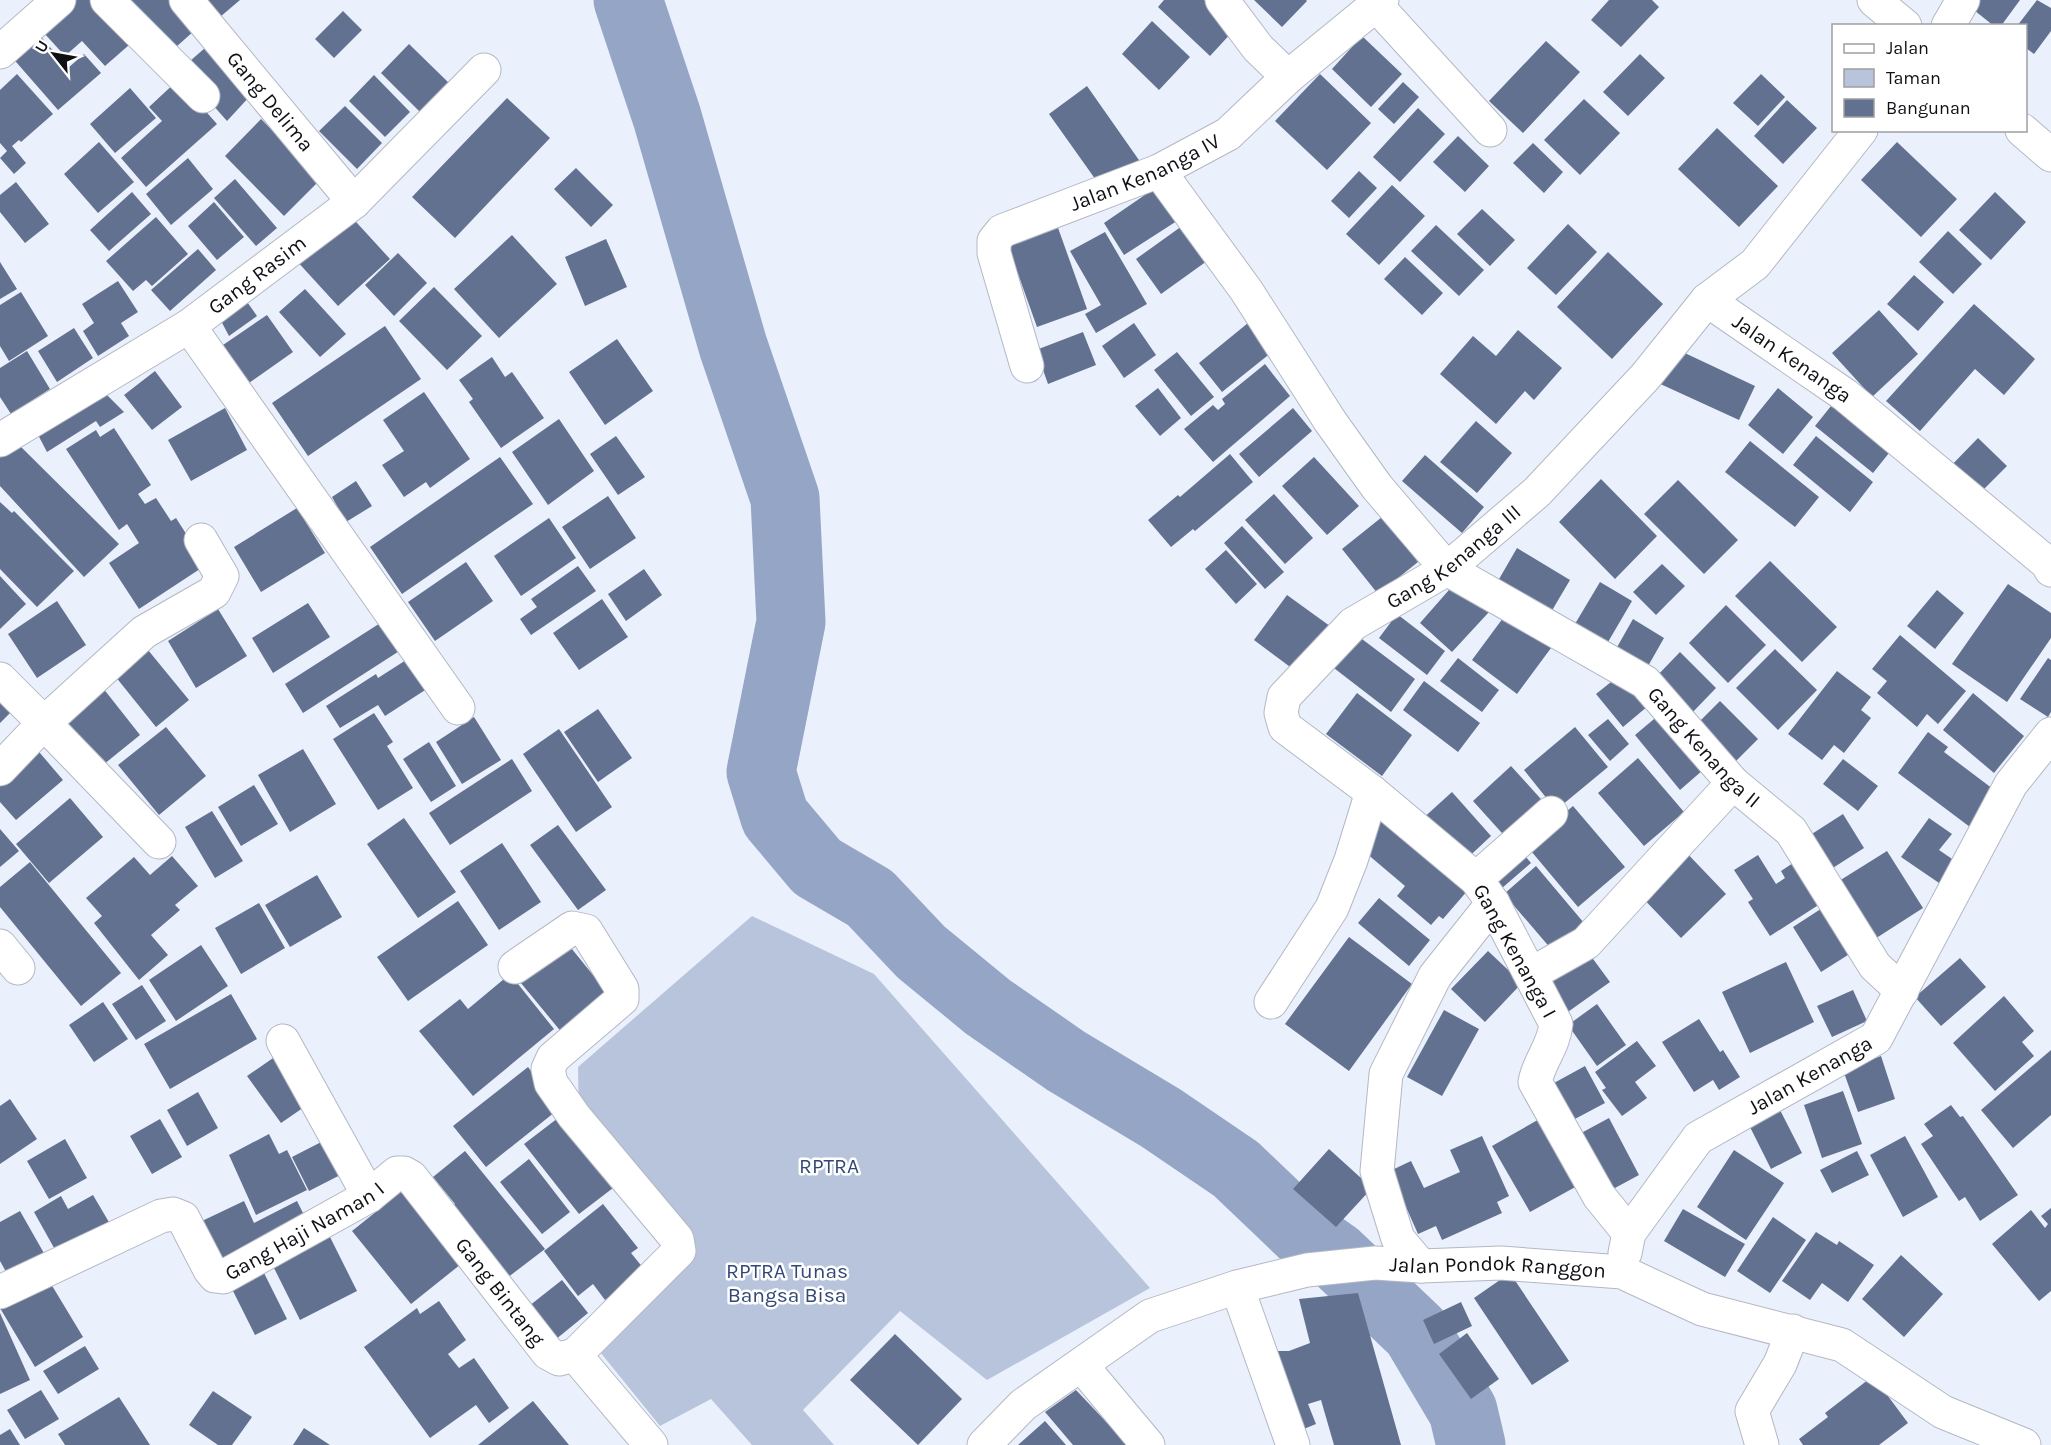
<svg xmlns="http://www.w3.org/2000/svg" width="2051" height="1445" font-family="Karla,sans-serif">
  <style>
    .green { fill: #b8c4dc }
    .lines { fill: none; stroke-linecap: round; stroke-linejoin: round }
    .river { stroke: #95a5c6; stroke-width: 69 }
    .building { fill: #627190 }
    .minor-casing { stroke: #b3b8c3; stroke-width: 35 }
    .minor { stroke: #fff; stroke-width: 33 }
    .labels { text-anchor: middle; stroke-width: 5; stroke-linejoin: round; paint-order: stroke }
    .street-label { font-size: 21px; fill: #0e1014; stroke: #fff }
    .park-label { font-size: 21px; fill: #334876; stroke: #fff }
  </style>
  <rect width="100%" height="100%" fill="#eaf0fc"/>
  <path class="green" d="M752 916 874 974 1150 1288 987 1380 900 1311 803 1410 834 1445H752L711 1399 660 1426 592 1342 688 1245 579 1118 578 1067Z"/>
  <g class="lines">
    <path class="river" d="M628 0 667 117 733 346 785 498 791 622 761 772 775 817 817 867 870 898 921 952 988 1007 1066 1061 1161 1118 1236 1169 1302 1232 1336 1256 1416 1332 1463 1411 1471 1445"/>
  </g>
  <path class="building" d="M71 0H104L137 38 105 66 82 41 65 56 44 33Z
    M120 0H181L203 23 167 55Z
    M205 0H240L220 17Z
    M1164 0H1204L1235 29 1210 56 1158 7Z
    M1254 0H1306L1307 1 1282 27Z
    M1609 0H1652L1659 7 1621 47 1591 20Z
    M1968 0H2020L2001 26H1994L1965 3Z
    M2037 0 2051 8V31L2034 54 2026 48V26H2017Z
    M343 11 362 30 334 58 315 39Z
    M1152 21 1190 57 1159 90 1122 54Z
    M36 31 68 68 84 54 101 73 58 110 10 55Z
    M1362 36 1402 74 1371 107 1332 69Z
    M214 40 251 95 227 121 181 69Z
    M1546 41 1580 72 1523 133 1489 101Z
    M409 44 451 85 422 114 381 73Z
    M1640 54 1665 78 1628 116 1603 92Z
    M17 74 53 114 21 142 19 140 12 146 26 163 14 174 0 158 7 151 0 143V90Z
    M1320 74 1371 123 1327 170 1275 121Z
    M1761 74 1785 97 1758 126 1733 103Z
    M374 75 410 112 385 137 349 101Z
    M178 80 217 124 146 187 121 158 162 121 149 107Z
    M1403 82 1419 97 1394 124 1378 109Z
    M1087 86 1141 163 1103 190 1049 114Z
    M130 88 156 118 115 153 90 124Z
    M507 98 550 138 455 238 412 197Z
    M1584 99 1620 133 1580 175 1544 140Z
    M1787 100 1817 128 1783 164 1754 136Z
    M345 106 382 143 357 169 319 131Z
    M1418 108 1445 134 1400 182 1373 157Z
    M261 119 321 179 284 216 225 156Z
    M1717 128 1778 186 1739 227 1678 169Z
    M1458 136 1489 166 1465 192 1433 162Z
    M99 142 134 182 98 213 64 174Z
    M1897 142 1957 199 1921 237 1861 180Z
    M1533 143 1563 172 1544 193 1513 163Z
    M188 158 213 189 171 225 146 194Z
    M576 168 613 205 591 227 554 189Z
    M1359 171 1377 188 1349 218 1331 201Z
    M235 179 277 228 256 246 214 198Z
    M16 182 49 224 25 243 0 212V195Z
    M1392 185 1425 216 1379 265 1346 234Z
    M1155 188 1180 219 1124 255 1104 223Z
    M132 192 151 214 109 251 90 230Z
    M1995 192 2026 222 1991 260 1959 230Z
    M214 202 244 237 217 260 188 226Z
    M1482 209 1515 240 1490 266 1457 234Z
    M347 212 390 259 338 306 295 259Z
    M156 217 188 254 152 286 146 280 133 291 106 261Z
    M1568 224 1597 252 1556 295 1527 268Z
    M1057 225 1087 309 1037 327 1007 243Z
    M1436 225 1484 270 1459 296 1411 251Z
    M1182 226 1207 261 1161 294 1136 259Z
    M1948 231 1982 264 1953 294 1919 262Z
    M1105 232 1147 304 1096 333 1085 314 1101 305 1070 251Z
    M512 235 557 284 499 338 454 289Z
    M606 239 627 287 585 306 565 257Z
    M198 249 216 270 170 311 151 290Z
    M1608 252 1663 304 1612 359 1557 307Z
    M398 253 427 283 394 316 365 285Z
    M1405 257 1443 293 1422 315 1384 279Z
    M0 262 17 289 0 299Z
    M1914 275 1944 302 1918 331 1887 304Z
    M118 281 138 312 121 323 129 336 98 356 83 331 94 323 82 304Z
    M434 287 482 336 447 370 399 321Z
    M305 289 346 334 320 357 279 312Z
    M21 292 48 336 9 361 0 346V305Z
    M245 299 257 316 229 336 219 317Z
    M1974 304 2035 359 2004 395 1975 369 1920 431 1886 401Z
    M1879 310 1918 354 1872 397 1832 353Z
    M267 315 293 352 249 383 223 345Z
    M1134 323 1156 355 1124 378 1102 346Z
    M1248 323 1272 352 1222 392 1199 363Z
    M385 326 421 379 308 456 272 403Z
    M74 328 93 358 57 382 38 351Z
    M1518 330 1562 368 1534 400 1525 391 1496 424 1440 374 1473 336 1496 356Z
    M1083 332 1096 365 1048 384 1036 350Z
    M617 339 653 391 605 425 569 372Z
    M1672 347 1755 386 1739 420 1656 382Z
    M27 351 50 389 11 414 0 397V368Z
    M1177 352 1214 397 1191 416 1154 370Z
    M492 357 505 377 512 372 544 418 501 448 469 402 473 399 459 380Z
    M1265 364 1290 396 1213 462 1184 429 1213 405 1218 410 1225 404 1222 399Z
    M155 371 182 407 152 430 124 395Z
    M1158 388 1181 418 1160 436 1135 406Z
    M1778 388 1813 417 1783 454 1748 425Z
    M103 391 124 412 100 427 96 421 47 452 36 431Z
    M424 392 470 459 430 488 426 482 404 497 382 465 404 451 383 420Z
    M1835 401 1893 448 1873 473 1815 426Z
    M225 408 247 450 191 481 168 440Z
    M1293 408 1312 431 1259 477 1239 454Z
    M559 419 594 471 548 505 512 452Z
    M1476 421 1512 453 1477 493 1440 462Z
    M114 428 151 485 138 494 145 504 156 498 171 521 176 518 206 565 139 609 109 563 139 543 127 524 119 530 66 449 96 430 100 437Z
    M616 436 645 477 618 495 590 454Z
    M1816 436 1873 482 1850 512 1793 465Z
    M1978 438 2007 466 1975 498 1946 471Z
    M13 439 119 544 84 577 0 486V447Z
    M1750 441 1819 497 1795 527 1725 472Z
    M1230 454 1253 482 1195 531 1193 529 1171 547 1148 520 1178 495 1180 497Z
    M1425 455 1484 507 1462 533 1402 481Z
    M500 457 533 504 402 594 370 547Z
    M1314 457 1359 506 1327 535 1282 486Z
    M1601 479 1657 536 1615 579 1559 522Z
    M1678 480 1738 540 1704 574 1644 514Z
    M356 481 372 506 346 522 332 497Z
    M1274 494 1313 538 1285 564 1245 520Z
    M608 496 636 538 590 569 562 527Z
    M0 502 12 513 14 511 74 571 37 607 0 569Z
    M297 508 325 553 261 592 234 547Z
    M1382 517 1418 562 1378 594 1342 549Z
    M549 518 576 558 521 596 494 556Z
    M1242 526 1284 572 1265 589 1224 543Z
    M1517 548 1570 580 1544 624 1491 593Z
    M1226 550 1257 584 1236 604 1205 569Z
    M1770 561 1837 627 1802 662 1735 596Z
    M466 562 493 601 435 641 408 602Z
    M1662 564 1685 586 1656 615 1633 592Z
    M578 566 596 591 531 635 520 619 537 607 531 599Z
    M644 569 662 595 626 621 608 594Z
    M0 576 26 604 0 629Z
    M1456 582 1489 612 1452 652 1420 623Z
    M1600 582 1632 601 1601 654 1569 634Z
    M2008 584 2051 613V638L2007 702 1952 664Z
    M1937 590 1964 613 1935 649 1907 626Z
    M1287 595 1334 629 1301 675 1254 640Z
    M602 599 628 637 579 670 553 633Z
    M57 601 86 645 37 678 8 634Z
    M308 603 330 637 273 673 252 638Z
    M1726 605 1766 645 1728 683 1689 643Z
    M218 609 247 656 196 688 168 641Z
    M1397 614 1445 651 1427 675 1379 638Z
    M1506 614 1551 648 1517 694 1472 660Z
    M1633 619 1664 638 1643 675 1612 656Z
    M385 620 404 648 303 713 285 684Z
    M1354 633 1415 679 1391 712 1330 665Z
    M1900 635 1966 691 1938 724 1927 714 1917 727 1877 693 1887 681 1872 669Z
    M1775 649 1817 690 1778 730 1736 688Z
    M148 650 189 700 156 727 115 676Z
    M1680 652 1716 688 1690 715 1654 679Z
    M417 653 436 683 385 716 378 705 340 728 326 706 376 674 378 678Z
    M1458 658 1499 690 1482 712 1440 681Z
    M2048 658 2051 660V712L2048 717 2020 699Z
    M1837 671 1871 697 1861 710 1871 718 1844 753 1834 745 1822 760 1788 734Z
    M1621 674 1648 706 1623 727 1596 694Z
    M1424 681 1480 723 1458 752 1403 710Z
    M99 683 140 735 98 769 57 718Z
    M1357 693 1412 735 1382 776 1326 734Z
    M1973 693 2024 736 1994 773 1943 730Z
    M0 698 12 711 0 723Z
    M1720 701 1758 739 1729 768 1691 730Z
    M598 709 632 758 598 782 564 732Z
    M1666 709 1711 763 1680 790 1635 735Z
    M374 713 393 742 387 746 413 788 378 810 333 739Z
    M474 717 501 760 462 784 436 742Z
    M1608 719 1629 744 1610 761 1588 735Z
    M166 727 206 776 159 815 118 765Z
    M1575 727 1608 767 1556 810 1524 770Z
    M559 729 612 807 576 832 523 754Z
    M1928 732 1948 747 1944 752 1997 792 1970 827 1898 773Z
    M429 742 456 786 431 802 403 759Z
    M34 746 63 780 16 820 0 802V776Z
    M303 749 336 804 290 832 258 775Z
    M1638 758 1684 812 1644 846 1598 793Z
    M512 759 532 791 450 845 429 813Z
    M1843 759 1878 786 1858 811 1823 784Z
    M1511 766 1549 808 1511 843 1473 801Z
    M254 785 278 824 241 846 218 807Z
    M1452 792 1491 836 1460 865 1420 821Z
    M70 798 103 837 49 883 16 844Z
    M1573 806 1625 867 1578 907 1526 845Z
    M212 811 243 861 215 878 185 827Z
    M1843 814 1864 848 1825 873 1804 839Z
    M1384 817 1468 890 1443 919 1439 916 1431 925 1397 896 1405 886 1359 847Z
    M404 818 456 892 418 918 367 844Z
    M1929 818 1952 834 1939 850 1958 863 1942 885 1901 857Z
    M558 825 606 890 578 910 530 845Z
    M0 829 19 851 0 867Z
    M502 843 541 902 499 930 460 871Z
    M1682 848 1726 894 1681 938 1637 892Z
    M1519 849 1531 863 1494 895 1482 882Z
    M1887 851 1923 908 1867 944 1831 886Z
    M1758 855 1776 884 1785 878 1781 871 1802 857 1820 904 1770 936 1748 902 1753 899 1734 870Z
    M172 856 198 886 175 905 180 910 151 935 168 955 139 980 94 923 102 916 86 898 134 857 150 875Z
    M30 862 121 973 81 1006 0 907V887Z
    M1536 866 1584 923 1552 950 1504 894Z
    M317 875 342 917 290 947 265 905Z
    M1379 898 1430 940 1409 966 1358 923Z
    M458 901 488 945 408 1001 377 957Z
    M259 903 285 948 241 974 215 928Z
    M1830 903 1859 948 1821 972 1793 927Z
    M1349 937 1412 984 1349 1071 1285 1024Z
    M563 938 610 996 563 1034 516 977Z
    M201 945 228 986 176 1021 149 980Z
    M1585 948 1610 982 1565 1014 1541 981Z
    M1488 951 1522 983 1485 1022 1451 989Z
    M1960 958 1986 987 1941 1026 1915 997Z
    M1786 962 1814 1022 1750 1053 1722 992Z
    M510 974 554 1029 473 1096 419 1031 460 999 468 1009Z
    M142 985 166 1021 136 1040 112 1004Z
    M1853 990 1867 1021 1832 1037 1817 1006Z
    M231 994 257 1039 170 1089 144 1044Z
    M2004 996 2034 1031 2022 1042 2034 1056 1995 1091 1953 1043Z
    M103 1002 128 1039 94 1062 69 1025Z
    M1597 1004 1626 1045 1597 1066 1568 1025Z
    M1444 1010 1479 1029 1442 1096 1407 1077Z
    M1699 1019 1720 1052 1723 1050 1740 1077 1719 1090 1713 1080 1694 1092 1662 1042Z
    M1637 1041 1656 1066 1635 1082 1647 1098 1622 1116 1602 1090 1606 1088 1595 1072Z
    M2051 1050V1115L2013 1148 1981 1110Z
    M276 1056 310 1103 281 1123 247 1076Z
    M1881 1056 1895 1099 1858 1112 1843 1070Z
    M1585 1066 1605 1103 1573 1120 1554 1083Z
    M528 1067 560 1108 486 1167 453 1126Z
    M1843 1091 1862 1144 1822 1158 1804 1105Z
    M198 1092 218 1128 187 1146 167 1110Z
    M10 1099 37 1139 0 1164V1106Z
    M1951 1105 1960 1117 1963 1116 2018 1195 1980 1221 1965 1197 1959 1201 1921 1144 1933 1136 1924 1124Z
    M1780 1110 1802 1153 1771 1169 1749 1125Z
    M1550 1113 1588 1180 1530 1212 1492 1146Z
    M558 1118 613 1188 579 1214 524 1144Z
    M1609 1118 1639 1175 1602 1195 1572 1138Z
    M160 1119 182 1157 152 1174 130 1136Z
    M269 1134 279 1154 287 1150 307 1190 256 1215 229 1155Z
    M333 1136 350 1170 309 1191 292 1157Z
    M1482 1136 1509 1196 1497 1202 1502 1213 1442 1240 1436 1226 1418 1234 1390 1171 1411 1161 1424 1188 1460 1172 1450 1150Z
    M1905 1136 1938 1197 1903 1217 1870 1155Z
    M65 1139 87 1178 49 1199 27 1161Z
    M1329 1149 1372 1188 1336 1227 1293 1189Z
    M1734 1150 1784 1183 1746 1240 1697 1207Z
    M465 1151 545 1249 507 1278 451 1207 455 1204 433 1177Z
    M1857 1151 1869 1175 1832 1193 1820 1170Z
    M529 1159 570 1212 542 1234 500 1182Z
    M407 1187 466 1260 411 1304 352 1231Z
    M93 1195 113 1229 58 1255 34 1212 61 1196 68 1209Z
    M244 1201 254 1223 297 1201 310 1227 225 1269 202 1221Z
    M603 1204 638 1248 631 1253 644 1269 605 1300 593 1284 578 1296 544 1251Z
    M2051 1208V1291L2039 1301 1992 1244 2031 1210 2045 1228 2048 1224 2041 1216Z
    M1683 1209 1745 1244 1725 1277 1664 1241Z
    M20 1211 45 1255 9 1277 0 1261V1222Z
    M1773 1217 1806 1240 1770 1293 1737 1271Z
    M327 1231 357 1291 300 1320 270 1260Z
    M1816 1232 1837 1245 1839 1241 1874 1265 1848 1302 1822 1283 1810 1300 1782 1281Z
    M1901 1255 1943 1294 1904 1337 1862 1299Z
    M259 1263 287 1319 255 1335 227 1279Z
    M1510 1273 1569 1361 1532 1385 1474 1298Z
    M48 1279 83 1337 35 1367 0 1308Z
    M562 1280 588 1313 555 1340 529 1306Z
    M1358 1293 1401 1445H1334L1321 1400 1308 1404 1316 1424 1294 1433 1270 1351H1289L1310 1343 1299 1299Z
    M439 1301 466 1340 448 1354 459 1368 474 1358 509 1408 489 1423 476 1405 430 1438 364 1347 417 1308 420 1314Z
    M1461 1302 1472 1326 1434 1344 1423 1320Z
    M0 1313 30 1380 0 1394Z
    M1467 1333 1499 1379 1471 1399 1439 1354Z
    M895 1334 962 1399 918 1445 850 1380Z
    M85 1346 99 1369 58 1394 43 1371Z
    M1873 1376 1908 1423 1879 1445H1803L1799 1439 1828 1417 1825 1413Z
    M41 1390 59 1419 25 1439 7 1410Z
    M1076 1390 1128 1445H1073L1045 1412Z
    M213 1391 252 1417 232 1445H218L189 1425Z
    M119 1397 150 1445H65L58 1434Z
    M533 1401 569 1445H478Z
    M1045 1421 1066 1445H1018Z
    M304 1428 330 1445H293Z
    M10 1429 20 1445H0V1435Z"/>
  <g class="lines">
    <defs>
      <g id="minor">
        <path d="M107 0 203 96"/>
        <path id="s1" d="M186 0 354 202"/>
        <path d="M1222 0 1258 48 1288 77"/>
        <path d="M1874 0 1905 26"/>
        <path d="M1375 4 1490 130"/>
        <path d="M1948 26 1963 0"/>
        <path d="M0 52 59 0"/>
        <path id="s2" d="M1861 130 1755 264 1707 300 1845 395 2047 563 2051 570"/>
        <path d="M2022 130 2051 155"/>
        <path id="s3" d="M1159 171 1246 290 1330 421 1377 487 1447 569 1645 682 1733 783 1791 831 1875 966 1902 991"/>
        <path d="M189 326 458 708"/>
        <path id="s4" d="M1027 366 994 253V241L1002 231 1159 171 1228 134 1288 77 1382 0"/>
        <path id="s5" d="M0 440 189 326 354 202 484 70"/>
        <path d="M0 679 44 723 0 769"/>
        <path d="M159 842 44 723 144 632 214 592 222 576 201 540"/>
        <path d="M1476 879 1551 813"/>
        <path d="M0 946 18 968"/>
        <path d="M515 967 572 928 586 931 622 989V999L553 1058 548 1069 551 1083 574 1116 677 1239 679 1251 575 1355"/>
        <path d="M1531 974 1586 943 1733 783"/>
        <path d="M1271 1002 1332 908 1351 860 1372 792"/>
        <path d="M283 1041 369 1196"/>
        <path id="s6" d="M1629 1233 1599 1196 1535 1082C1539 1061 1554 1046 1556 1024L1493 903 1476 879 1372 792 1285 727 1281 713 1284 697 1353 624 1447 569 1537 492 1645 377 1707 300"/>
        <path id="s7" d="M1625 1253 1629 1233 1698 1138 1876 1038 2011 784 2051 734"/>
        <path d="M1421 1266 1398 1239 1377 1171 1386 1074 1435 976 1493 903"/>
        <path d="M1237 1287 1293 1445"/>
        <path id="s8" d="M0 1292 161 1216 173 1214 183 1218 210 1270 215 1276 223 1277 369 1196 397 1173H404L411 1177 548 1353 559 1359 575 1355"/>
        <path d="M575 1355 651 1445"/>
        <path d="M1081 1365 1148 1445"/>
        <path id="s9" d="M984 1445 1023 1405 1150 1316 1237 1287 1307 1270 1375 1263 1421 1266 1501 1263 1622 1272 1702 1309 1842 1345 1943 1412 2024 1445"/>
        <path d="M1762 1445 1752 1411 1780 1364 1793 1331"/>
      </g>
    </defs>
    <use href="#minor" class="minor-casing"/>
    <use href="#minor" class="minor"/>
  </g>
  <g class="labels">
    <g class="street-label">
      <text dy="7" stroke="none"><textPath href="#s1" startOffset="132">Gang Delima</textPath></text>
      <text dy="7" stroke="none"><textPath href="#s4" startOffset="297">Jalan Kenanga IV</textPath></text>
      <text dy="7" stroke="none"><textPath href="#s5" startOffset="306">Gang Rasim</textPath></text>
      <text dy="7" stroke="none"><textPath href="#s2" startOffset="334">Jalan Kenanga</textPath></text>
      <text dy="7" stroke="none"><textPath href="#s6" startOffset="903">Gang Kenanga III</textPath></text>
      <text dy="7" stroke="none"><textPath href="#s3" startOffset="808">Gang Kenanga II</textPath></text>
      <text transform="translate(1515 951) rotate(61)" y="7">Gang Kenanga I</text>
      <text dy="7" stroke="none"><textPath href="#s7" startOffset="266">Jalan Kenanga</textPath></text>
      <text dy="7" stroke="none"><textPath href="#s8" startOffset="369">Gang Haji Naman I</textPath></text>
      <text dy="7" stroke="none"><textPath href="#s9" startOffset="566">Jalan Pondok Ranggon</textPath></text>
      <text dy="7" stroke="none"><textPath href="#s8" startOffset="639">Gang Bintang</textPath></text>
    </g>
    <g class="park-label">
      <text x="829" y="1173">RPTRA</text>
      <text x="787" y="1278">RPTRA Tunas<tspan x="787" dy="24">Bangsa Bisa</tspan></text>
    </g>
  </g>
  <rect x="1832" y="24" width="195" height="108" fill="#ffffff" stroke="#9f9fa1" stroke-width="1.5"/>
  <rect x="1844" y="44" width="30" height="9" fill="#ffffff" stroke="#9f9fa1" stroke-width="1.5"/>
  <text x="1886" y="54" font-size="18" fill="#0e1014">Jalan</text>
  <rect x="1844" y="69" width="30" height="18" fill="#b8c4dc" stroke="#9f9fa1" stroke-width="1.5"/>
  <text x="1886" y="84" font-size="18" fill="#0e1014">Taman</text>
  <rect x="1844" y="99" width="30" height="18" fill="#627190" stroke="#9f9fa1" stroke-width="1.5"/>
  <text x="1886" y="114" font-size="18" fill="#0e1014">Bangunan</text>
  <g transform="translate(54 54) rotate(301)" stroke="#ffffff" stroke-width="4.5" paint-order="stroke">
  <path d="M0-4.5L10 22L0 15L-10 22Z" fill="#0e1014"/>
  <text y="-9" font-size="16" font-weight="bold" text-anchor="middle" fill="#0e1014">U</text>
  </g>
</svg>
